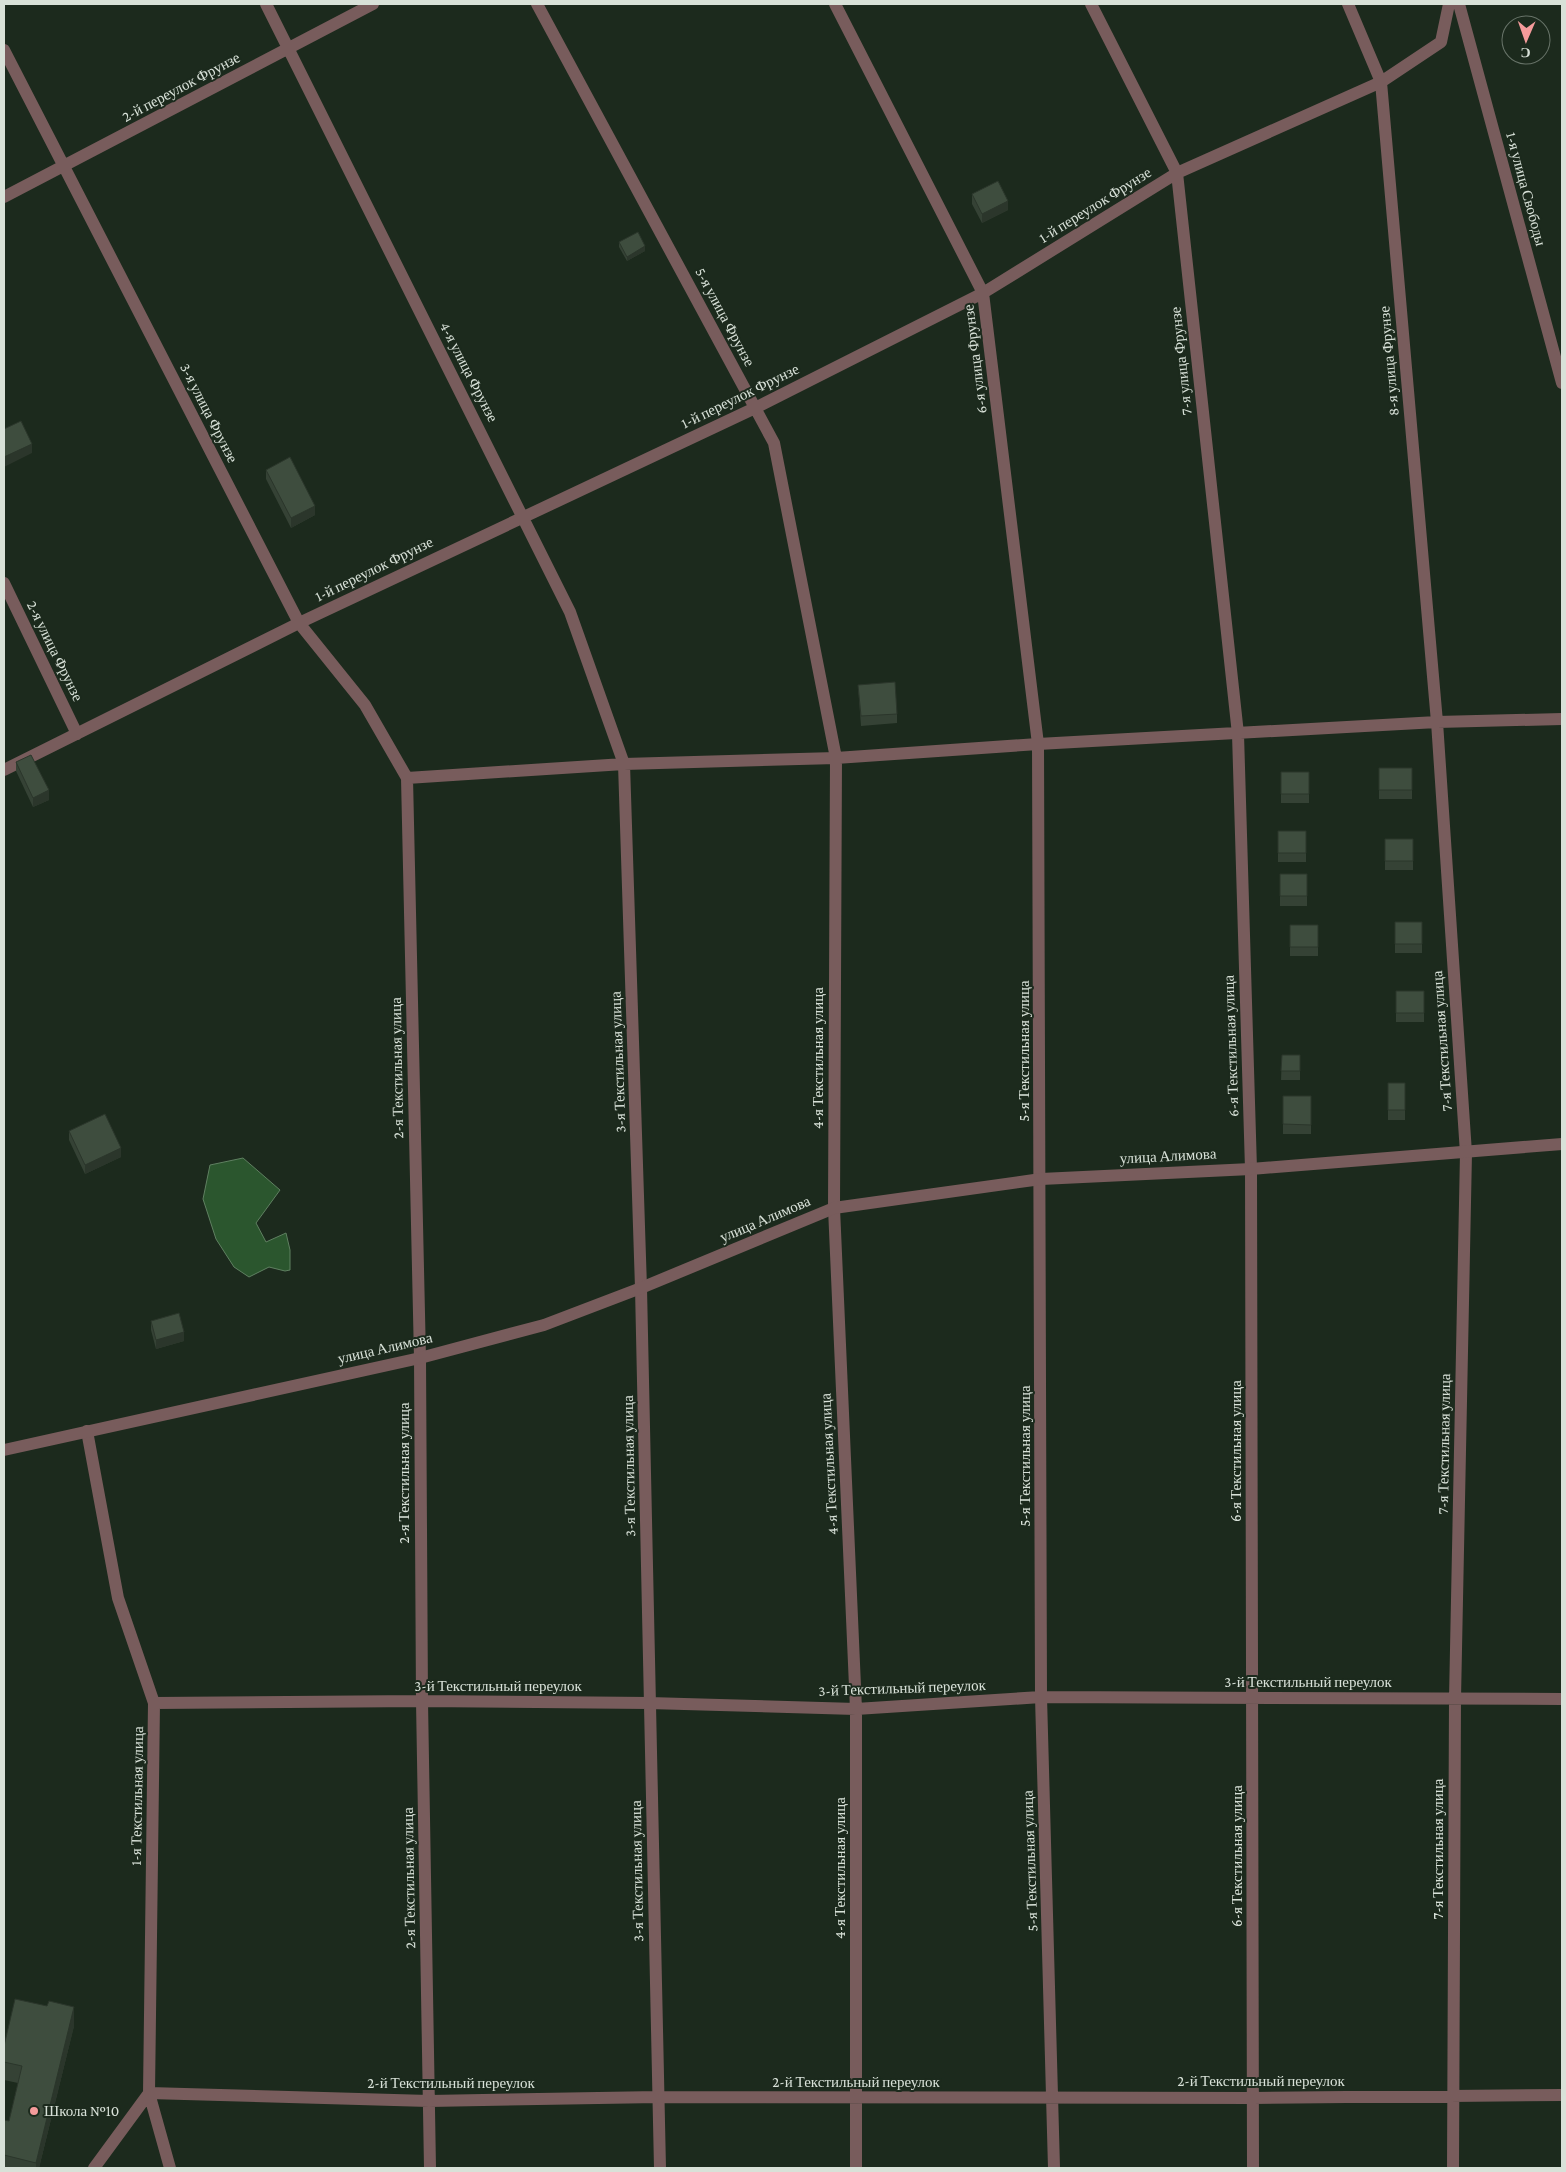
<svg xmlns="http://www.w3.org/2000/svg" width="1566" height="2172" font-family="'Crimson Pro',serif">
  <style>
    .water { fill: #2b562e; stroke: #5f8061 }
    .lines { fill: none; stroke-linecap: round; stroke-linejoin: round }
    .minor { stroke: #785c5c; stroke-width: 12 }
    .tertiary { stroke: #785c5c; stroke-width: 12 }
    .wall { fill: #354235 }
    .shaded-wall { fill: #2b362b }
    .building { fill: #3e4d3e; stroke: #2b362b }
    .poi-dot { fill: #f59b9b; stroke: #1c2a1d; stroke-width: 2 }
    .labels { text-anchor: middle; stroke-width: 4; stroke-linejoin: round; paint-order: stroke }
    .street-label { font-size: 15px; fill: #d8e1d8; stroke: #1c2a1d }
    .poi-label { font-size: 15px; fill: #d8e1d8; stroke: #1c2a1d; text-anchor: start }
  </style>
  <rect width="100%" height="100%" fill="#1c2a1d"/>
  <path class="water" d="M243 1158 280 1190 256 1223 266 1242 286 1233 290 1250V1270L285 1271 269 1267 249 1277 234 1267 216 1239 203 1199 210 1165Z"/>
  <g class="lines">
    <path class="minor" d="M266 4 570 612 624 764 641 1288 660 2168
      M537 4 774 443 836 758 834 1208 856 1709V2168
      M835 4 983 293 1038 744 1041 1697 1054 2168
      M1091 4 1177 173 1238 734 1251 1169 1253 2168
      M1348 4 1381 82 1437 722 1466 1153 1455 1699 1453 2168
      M1459 4 1562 383
      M4 50 299 623 365 705 407 778 420 1358 422 1701 430 2168
      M4 197 373 4
      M4 583 77 734
      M4 770 299 623 755 408 983 293 1177 173 1381 82 1441 42 1449 4
      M407 778 624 764 836 758 1038 744 1437 722 1562 719
      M87 1431 118 1598 154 1703 149 2093 170 2168
      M154 1703 422 1701 649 1703 856 1709 1041 1697 1562 1699
      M94 2168 149 2093 429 2101 658 2097 1253 2098 1562 2095"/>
    <path class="tertiary" d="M4 1450 420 1358 544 1325 641 1288 834 1208 1041 1179 1251 1169 1562 1144"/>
  </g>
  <path class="wall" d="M972 194 1008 210 982 223 972 204Z
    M619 242 645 251 627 261 619 247Z
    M266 470 315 515 291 528 266 479Z
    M858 685 897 714V723L861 726Z
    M16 762 49 800 33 807 16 771Z
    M1379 768H1412V799H1379Z
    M1281 772H1309V803H1281Z
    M1278 831H1306V862H1278Z
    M1385 839H1413V870H1385Z
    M1280 874H1307V906H1280Z
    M1395 922H1422V953H1395Z
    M1290 925H1318V956H1290Z
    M1396 991H1424V1022H1396Z
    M1282 1055H1300V1080H1281Z
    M1388 1083H1405V1120H1388Z
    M1283 1096H1311V1134H1283Z
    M69 1131 121 1157 85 1174 69 1140Z
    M151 1321 184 1341 156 1349 151 1330Z
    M74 2026 39 2168H4V2120L9 2121 18 2083 4 2080V2046Z"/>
  <path class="shaded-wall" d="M1008 201V210L982 223V214Z
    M645 246V251L627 261V257Z
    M32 444V453L4 467V457Z
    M315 506V515L291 528V518Z
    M49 790V800L33 807V798Z
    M121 1148V1157L85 1174V1165Z
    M184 1332V1341L156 1349V1340Z
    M74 2007V2026L39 2168H36V2163Z"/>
  <path class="building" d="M998 181 1008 201 982 214 972 194Z
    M638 232 645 246 627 257 619 242Z
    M21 421 32 444 4 457V429Z
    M290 457 315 506 291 518 266 470Z
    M895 682 897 714 861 716 858 685Z
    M31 755 49 790 33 798 16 762Z
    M1379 768H1412V790H1379Z
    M1281 772H1309V794H1281Z
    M1278 831H1306V853H1278Z
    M1385 839H1413V861H1385Z
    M1280 874H1307V896H1280Z
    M1395 922H1422V944H1395Z
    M1290 925H1318V947H1290Z
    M1396 991H1424V1013H1396Z
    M1282 1055H1300V1071H1281Z
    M1388 1083H1405V1110H1388Z
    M1283 1096H1311V1125L1283 1124Z
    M105 1114 121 1148 85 1165 69 1131Z
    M179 1313 184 1332 156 1340 151 1321Z
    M15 1999 47 2006 49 2001 74 2007 36 2163 4 2155V2120L9 2121 22 2066 4 2062V2046Z"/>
  <circle class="poi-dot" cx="34" cy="2111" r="5"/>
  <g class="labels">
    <g class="street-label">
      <text transform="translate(181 87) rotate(-28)" y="5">2-й переулок Фрунзе</text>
      <text transform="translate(1526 189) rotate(75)" y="5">1-я улица Свободы</text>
      <text transform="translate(1095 205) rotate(-32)" y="5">1-й переулок Фрунзе</text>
      <text transform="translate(725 317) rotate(62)" y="5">5-я улица Фрунзе</text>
      <text transform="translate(975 359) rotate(-97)" y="5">6-я улица Фрунзе</text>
      <text transform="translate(1181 361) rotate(-96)" y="5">7-я улица Фрунзе</text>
      <text transform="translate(1389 361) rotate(-95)" y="5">8-я улица Фрунзе</text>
      <text transform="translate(469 372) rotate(63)" y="5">4-я улица Фрунзе</text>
      <text transform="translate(740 396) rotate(-26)" y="5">1-й переулок Фрунзе</text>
      <text transform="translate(209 413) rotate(63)" y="5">3-я улица Фрунзе</text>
      <text transform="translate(374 569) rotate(-26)" y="5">1-й переулок Фрунзе</text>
      <text transform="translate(55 651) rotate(64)" y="5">2-я улица Фрунзе</text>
      <text transform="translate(1442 1041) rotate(-94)" y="5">7-я Текстильная улица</text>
      <text transform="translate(1231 1046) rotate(-92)" y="5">6-я Текстильная улица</text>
      <text transform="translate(1024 1051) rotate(-90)" y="5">5-я Текстильная улица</text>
      <text transform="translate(818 1058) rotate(-90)" y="5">4-я Текстильная улица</text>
      <text transform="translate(618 1062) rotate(-92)" y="5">3-я Текстильная улица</text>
      <text transform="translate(397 1068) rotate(-91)" y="5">2-я Текстильная улица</text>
      <text transform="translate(1168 1156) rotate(-3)" y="5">улица Алимова</text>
      <text transform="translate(765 1219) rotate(-23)" y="5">улица Алимова</text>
      <text transform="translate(385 1348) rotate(-13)" y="5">улица Алимова</text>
      <text transform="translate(1444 1444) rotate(-89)" y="5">7-я Текстильная улица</text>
      <text transform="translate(1236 1451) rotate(-90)" y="5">6-я Текстильная улица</text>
      <text transform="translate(1025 1456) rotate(-90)" y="5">5-я Текстильная улица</text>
      <text transform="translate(829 1464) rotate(-93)" y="5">4-я Текстильная улица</text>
      <text transform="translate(629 1466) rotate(-91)" y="5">3-я Текстильная улица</text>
      <text transform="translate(404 1473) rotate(-90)" y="5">2-я Текстильная улица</text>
      <text x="1308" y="1687">3-й Текстильный переулок</text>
      <text x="498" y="1691">3-й Текстильный переулок</text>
      <text transform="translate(902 1688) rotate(-2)" y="5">3-й Текстильный переулок</text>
      <text transform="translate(137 1796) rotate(-89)" y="5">1-я Текстильная улица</text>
      <text transform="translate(1438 1849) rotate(-90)" y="5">7-я Текстильная улица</text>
      <text transform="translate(1237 1856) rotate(-90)" y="5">6-я Текстильная улица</text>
      <text transform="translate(1030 1861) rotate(-92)" y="5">5-я Текстильная улица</text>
      <text transform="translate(840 1868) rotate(-90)" y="5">4-я Текстильная улица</text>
      <text transform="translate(637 1871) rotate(-91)" y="5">3-я Текстильная улица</text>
      <text transform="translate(409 1878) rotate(-91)" y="5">2-я Текстильная улица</text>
      <text x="1261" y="2086">2-й Текстильный переулок</text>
      <text x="856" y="2087">2-й Текстильный переулок</text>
      <text x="451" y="2088">2-й Текстильный переулок</text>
    </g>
    <g class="poi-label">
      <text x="44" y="2116">Школа №10</text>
    </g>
  </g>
  <rect width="1566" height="2172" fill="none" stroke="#d8e1d8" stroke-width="10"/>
  <g transform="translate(1526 40) rotate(182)"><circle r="24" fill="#1c2a1d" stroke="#677368"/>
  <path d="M0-4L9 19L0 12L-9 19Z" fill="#f59b9b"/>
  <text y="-8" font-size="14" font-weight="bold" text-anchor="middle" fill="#d8e1d8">С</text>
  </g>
</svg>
